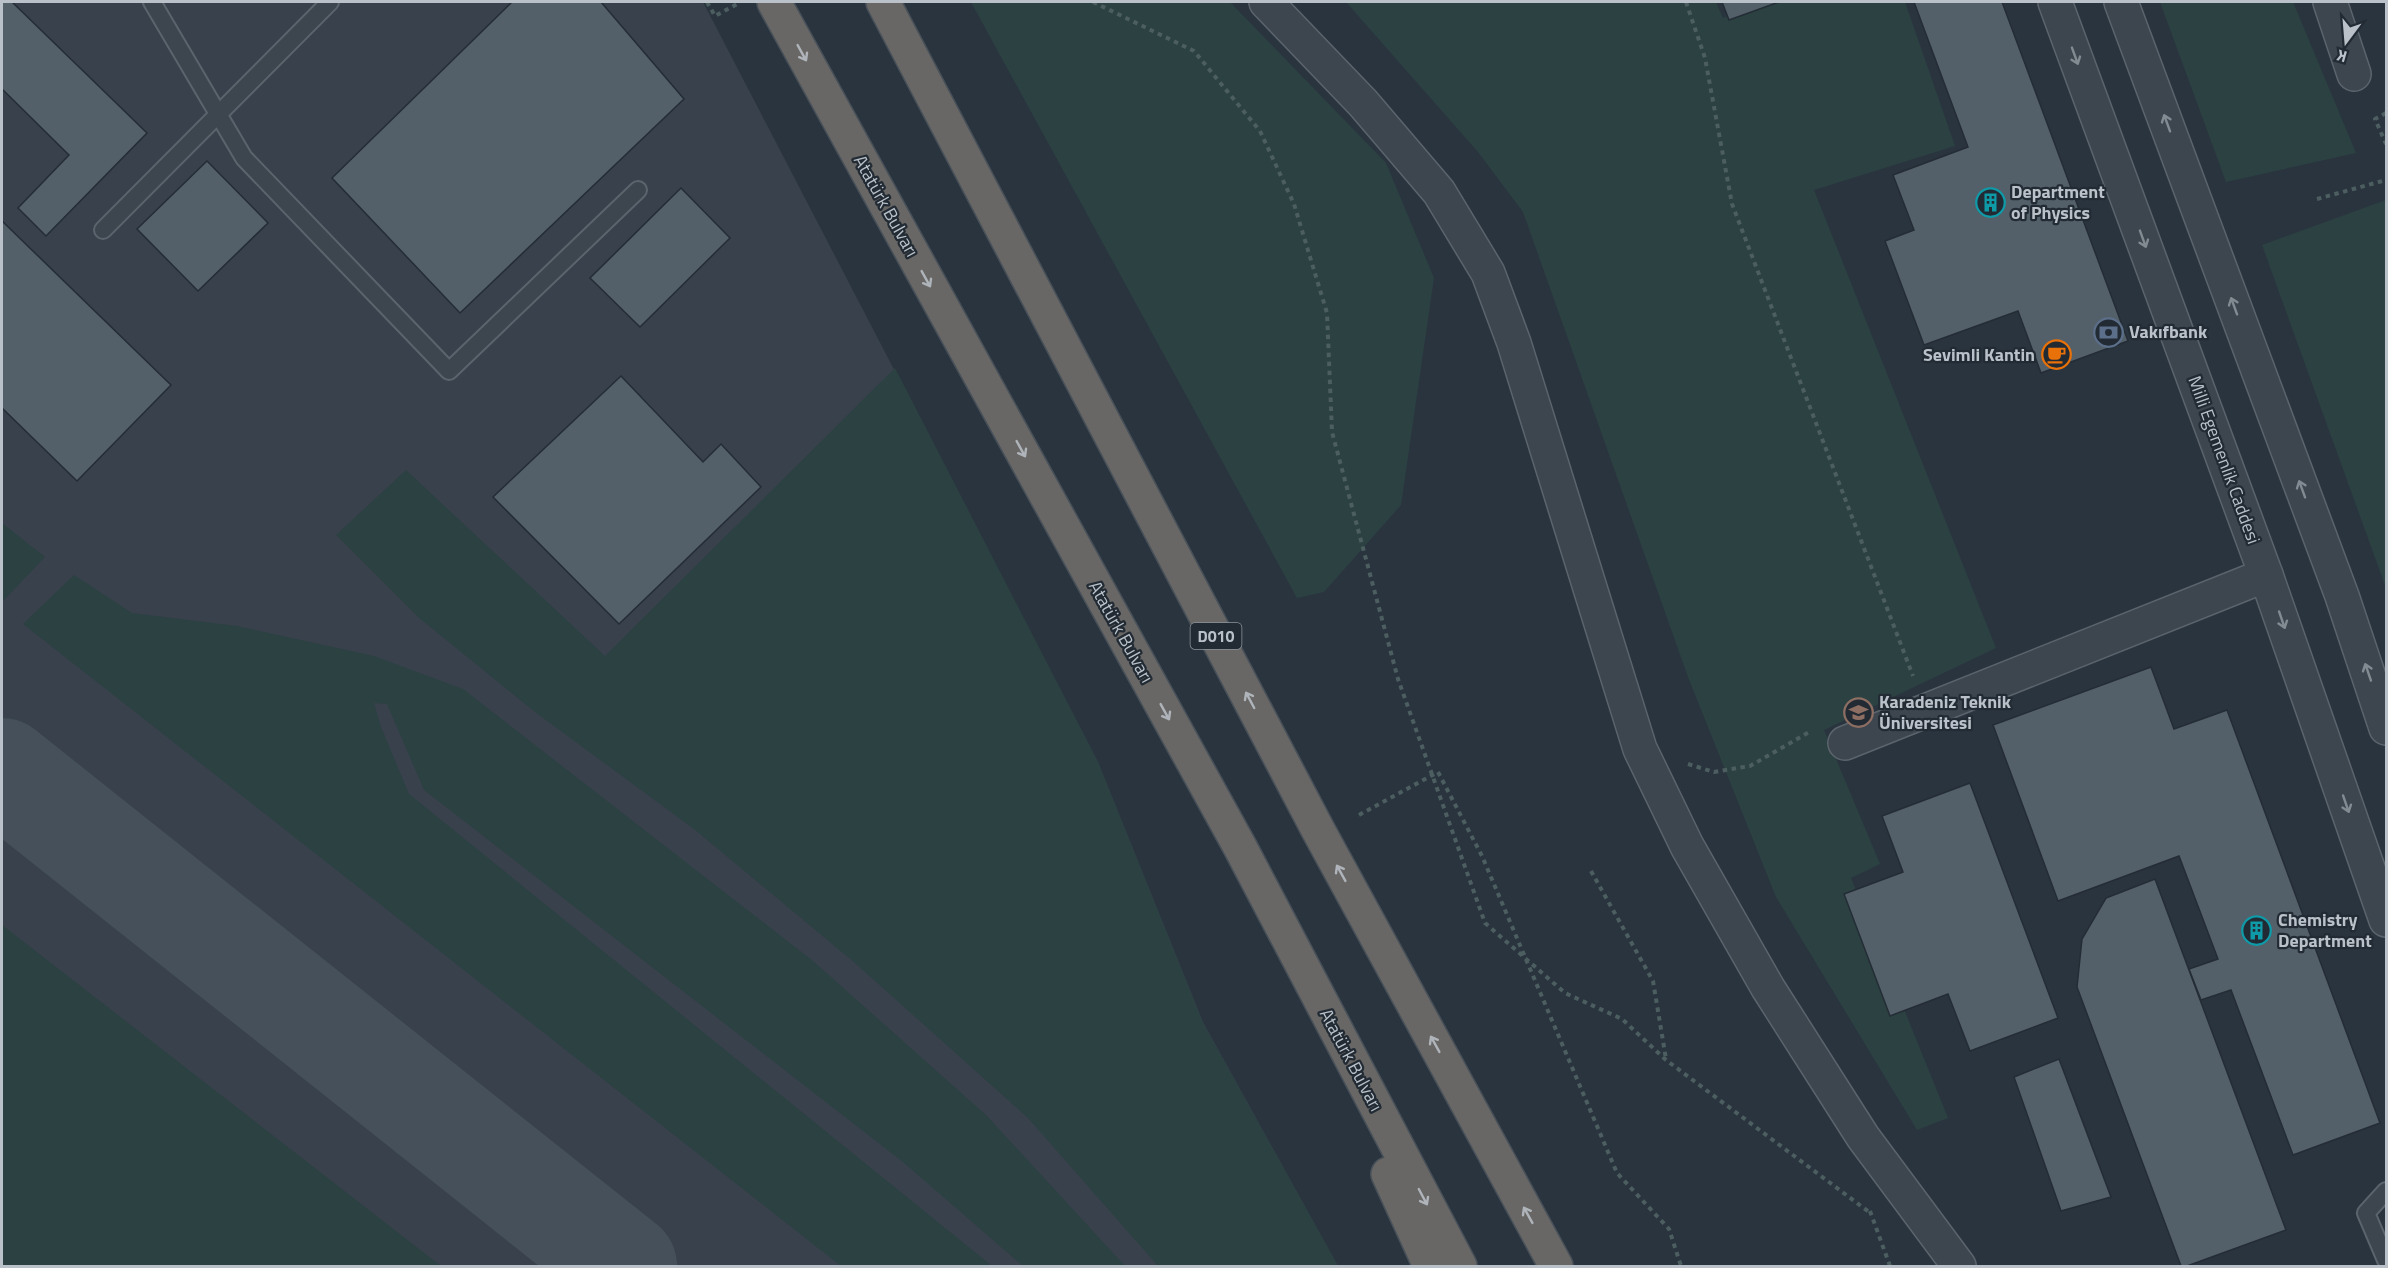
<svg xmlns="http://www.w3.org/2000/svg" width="2388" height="1268" font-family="'Titillium Web',sans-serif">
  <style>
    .airport { fill: #38414c }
    .green { fill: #2c4141 }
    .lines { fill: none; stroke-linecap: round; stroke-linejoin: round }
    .taxiway { stroke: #45505a; stroke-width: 106 }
    .building { fill: #535f69; stroke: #242d36; stroke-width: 1.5 }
    .service-casing { stroke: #5b646c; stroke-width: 20 }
    .minor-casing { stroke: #5b646c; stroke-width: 36 }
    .tertiary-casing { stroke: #5b646c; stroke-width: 36 }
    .trunk-casing { stroke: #485159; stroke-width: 36 }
    .path { stroke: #4c5e5f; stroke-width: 4; stroke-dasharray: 4.5 4.5; stroke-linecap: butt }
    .service { stroke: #3d464f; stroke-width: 16 }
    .minor { stroke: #3d464f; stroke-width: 33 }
    .tertiary { stroke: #3d464f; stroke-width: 33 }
    .trunk { stroke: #686765; stroke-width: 33 }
    .oneway { stroke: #aeb4ba }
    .oneway2 { stroke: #828a92 }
    .labels { text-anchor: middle; stroke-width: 4.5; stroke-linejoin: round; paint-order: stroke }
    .shield { fill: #222b34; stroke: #8c949c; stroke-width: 1.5 }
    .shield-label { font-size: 16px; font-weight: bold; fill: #bac1c9 }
    .poi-label { font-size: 18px; font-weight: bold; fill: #bac1c9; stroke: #222b34; text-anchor: start }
    .street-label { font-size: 18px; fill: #bac1c9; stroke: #222b34 }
  </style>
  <rect width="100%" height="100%" fill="#2a343f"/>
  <path class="airport" d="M2 2H703L1098 762 1203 1022 1338 1266H2Z"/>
  <path class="green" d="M971 2H1230L1386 163 1434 278 1401 505 1324 592 1297 598Z
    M1346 2H1716L1723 18 1767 2H1905L1955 146 1814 190 1996 648 1824 730 1880 864 1851 878 1948 1118 1917 1130 1776 897 1688 677 1523 212 1478 152Z
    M2160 2H2293L2356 153 2226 182Z
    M2386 200V588L2262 245Z
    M895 368 1098 762 1203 1023 1338 1266H1158L1028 1118 855 963 694 829 535 712 418 617 336 535 406 470 605 656Z
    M2 523 45 557 2 602Z
    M74 575 132 613 237 626 374 656 463 689 813 961 986 1115 1125 1266H1023L903 1162 424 790 387 704 374 703 381 727 409 794 992 1266H841L23 624Z
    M2 925 441 1266H2Z"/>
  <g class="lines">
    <path class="taxiway" d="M2 771 624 1266"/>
  </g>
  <path class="building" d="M2 2H12L147 133 46 236 18 208 69 155 2 89Z
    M512 2H601L684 99 460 313 332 178Z
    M1722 2H1779L1729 20Z
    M1914 2H2002L2128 341 2041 373 2018 311 1924 345 1885 241 1914 230 1893 175 1968 147Z
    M207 161 268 223 198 291 137 229Z
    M681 188 730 238 640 327 590 278Z
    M2 221 171 385 77 481 2 408Z
    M621 376 703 462 721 444 761 487 619 624 493 497Z
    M2151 667 2174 729 2227 710 2380 1123 2293 1155 2231 990 2201 1000 2189 969 2218 959 2179 856 2058 901 1993 725Z
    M1970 783 2058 1018 1970 1051 1948 994 1890 1016 1844 894 1903 872 1882 816Z
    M2155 879 2286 1230 2187 1266H2181L2077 987 2082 939 2106 898Z
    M2059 1059 2111 1197 2061 1211 2014 1077Z"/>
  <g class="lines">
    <defs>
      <path id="service" d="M152 2 244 158 449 371 638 190
        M103 230 330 2
        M2386 1191 2366 1213 2386 1260"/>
      <path id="minor" d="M1266 2 1363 103 1439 192 1488 273 1514 343 1640 749 1687 846 1768 988 1863 1137 1959 1266
        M2330 2 2354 74
        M1845 743 2266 575"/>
      <path id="tertiary" d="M2055 2 2266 575 2386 920
        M2121 2 2342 596 2386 728"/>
      <path id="trunk" d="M774 2 1240 847 1460 1266
        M883 2 1317 828 1556 1266
        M1388 1174 1430 1266"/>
    </defs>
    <use href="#service" class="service-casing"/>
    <use href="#minor" class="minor-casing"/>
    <use href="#tertiary" class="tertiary-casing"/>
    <use href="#trunk" class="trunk-casing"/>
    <path class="path" d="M707 2 715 16 739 3
      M1093 2 1194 51 1260 131 1294 204 1327 313 1332 432 1398 679 1485 923 1565 993 1622 1019 1666 1060 1869 1212
      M1686 2 1705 58 1732 204 1913 676
      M2386 113 2375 119 2386 144
      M2317 199 2386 180
      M1688 764 1714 772 1750 766 1811 731
      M1359 815 1438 772 1482 856 1617 1173 1669 1229 1681 1266
      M1591 871 1653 981 1666 1059
      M1870 1211 1890 1266"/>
    <use href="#service" class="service"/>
    <use href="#minor" class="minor"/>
    <use href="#tertiary" class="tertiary"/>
    <use href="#trunk" class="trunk"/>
  </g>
  <defs><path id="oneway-shaft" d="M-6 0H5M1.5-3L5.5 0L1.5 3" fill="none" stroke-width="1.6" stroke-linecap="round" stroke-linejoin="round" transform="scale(1.5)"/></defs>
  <g class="oneway">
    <use href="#oneway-shaft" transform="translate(802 53) rotate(61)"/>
    <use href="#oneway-shaft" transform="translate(926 279) rotate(61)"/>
    <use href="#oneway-shaft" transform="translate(1021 449) rotate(61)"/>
    <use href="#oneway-shaft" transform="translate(1250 700) rotate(-118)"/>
    <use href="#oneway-shaft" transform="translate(1165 712) rotate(61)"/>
    <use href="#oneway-shaft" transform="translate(1341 873) rotate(-119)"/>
    <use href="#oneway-shaft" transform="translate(1435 1044) rotate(-119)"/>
    <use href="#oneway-shaft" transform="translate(1423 1197) rotate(62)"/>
    <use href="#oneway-shaft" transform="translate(1528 1215) rotate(-119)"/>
  </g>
  <g class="oneway2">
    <use href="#oneway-shaft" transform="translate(2075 56) rotate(70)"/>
    <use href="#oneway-shaft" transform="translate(2167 123) rotate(-110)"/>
    <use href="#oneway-shaft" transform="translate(2143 239) rotate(70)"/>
    <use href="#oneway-shaft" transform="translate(2234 306) rotate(-110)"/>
    <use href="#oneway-shaft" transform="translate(2302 489) rotate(-110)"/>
    <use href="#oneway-shaft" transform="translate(2282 620) rotate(71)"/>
    <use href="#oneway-shaft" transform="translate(2368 672) rotate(-109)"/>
    <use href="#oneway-shaft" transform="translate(2346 804) rotate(71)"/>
  </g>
  <defs>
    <symbol id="building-ring" viewBox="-11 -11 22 22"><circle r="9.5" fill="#222b34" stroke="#0f9aa8" stroke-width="1.5"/><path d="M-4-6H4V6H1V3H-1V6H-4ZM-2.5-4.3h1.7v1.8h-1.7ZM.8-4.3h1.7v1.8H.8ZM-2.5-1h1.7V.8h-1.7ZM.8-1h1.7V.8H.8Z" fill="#0f9aa8"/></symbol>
    <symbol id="bank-ring" viewBox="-11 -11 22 22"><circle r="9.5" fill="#222b34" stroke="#5c6f8a" stroke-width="1.5"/><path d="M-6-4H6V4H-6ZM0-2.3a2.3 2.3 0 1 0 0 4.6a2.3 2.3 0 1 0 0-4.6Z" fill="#5c6f8a"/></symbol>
    <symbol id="cafe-ring" viewBox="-11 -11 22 22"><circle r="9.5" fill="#222b34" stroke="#e8710a" stroke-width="1.5"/><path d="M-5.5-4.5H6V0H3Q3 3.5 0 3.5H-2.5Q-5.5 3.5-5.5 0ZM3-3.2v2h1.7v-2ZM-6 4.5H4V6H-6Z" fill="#e8710a"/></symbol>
    <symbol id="university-ring" viewBox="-11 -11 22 22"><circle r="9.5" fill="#222b34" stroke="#8d6e63" stroke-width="1.5"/><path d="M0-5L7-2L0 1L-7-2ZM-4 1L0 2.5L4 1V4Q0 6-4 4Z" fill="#8d6e63"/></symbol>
  </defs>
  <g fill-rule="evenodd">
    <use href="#building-ring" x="1974" y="186" width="33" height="33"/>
    <use href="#bank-ring" x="2092" y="316" width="33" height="33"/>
    <use href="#cafe-ring" x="2040" y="338" width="33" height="33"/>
    <use href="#university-ring" x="1842" y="696" width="33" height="33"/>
    <use href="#building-ring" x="2240" y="914" width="33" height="33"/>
  </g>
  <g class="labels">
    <rect class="shield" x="1190.5" y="623" width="51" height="26" rx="4.5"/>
    <g class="shield-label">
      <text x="1216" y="642">D010</text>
    </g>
    <g class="poi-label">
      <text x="2011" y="198">Department<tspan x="2011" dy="21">of Physics</tspan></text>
      <text x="2129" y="338">Vakıfbank</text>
      <text x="2035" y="361" text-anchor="end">Sevimli Kantin</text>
      <text x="1879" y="708">Karadeniz Teknik<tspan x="1879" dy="21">Üniversitesi</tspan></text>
      <text x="2278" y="926">Chemistry<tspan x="2278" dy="21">Department</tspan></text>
    </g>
    <g class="street-label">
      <text transform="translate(886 206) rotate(61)" y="6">Atatürk Bulvarı</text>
      <text transform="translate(2224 460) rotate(70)" y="6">Milli Egemenlik Caddesi</text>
      <text transform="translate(1121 632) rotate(61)" y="6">Atatürk Bulvarı</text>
      <text transform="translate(1351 1060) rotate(62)" y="6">Atatürk Bulvarı</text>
    </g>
  </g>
  <rect width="2388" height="1268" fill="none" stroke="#bac1c9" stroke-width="6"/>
  <g transform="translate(2346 42) rotate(196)" stroke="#222b34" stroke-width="4.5" paint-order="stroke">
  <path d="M0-4.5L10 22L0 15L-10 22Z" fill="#bac1c9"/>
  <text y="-9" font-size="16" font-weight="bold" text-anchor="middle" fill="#bac1c9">K</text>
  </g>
</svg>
